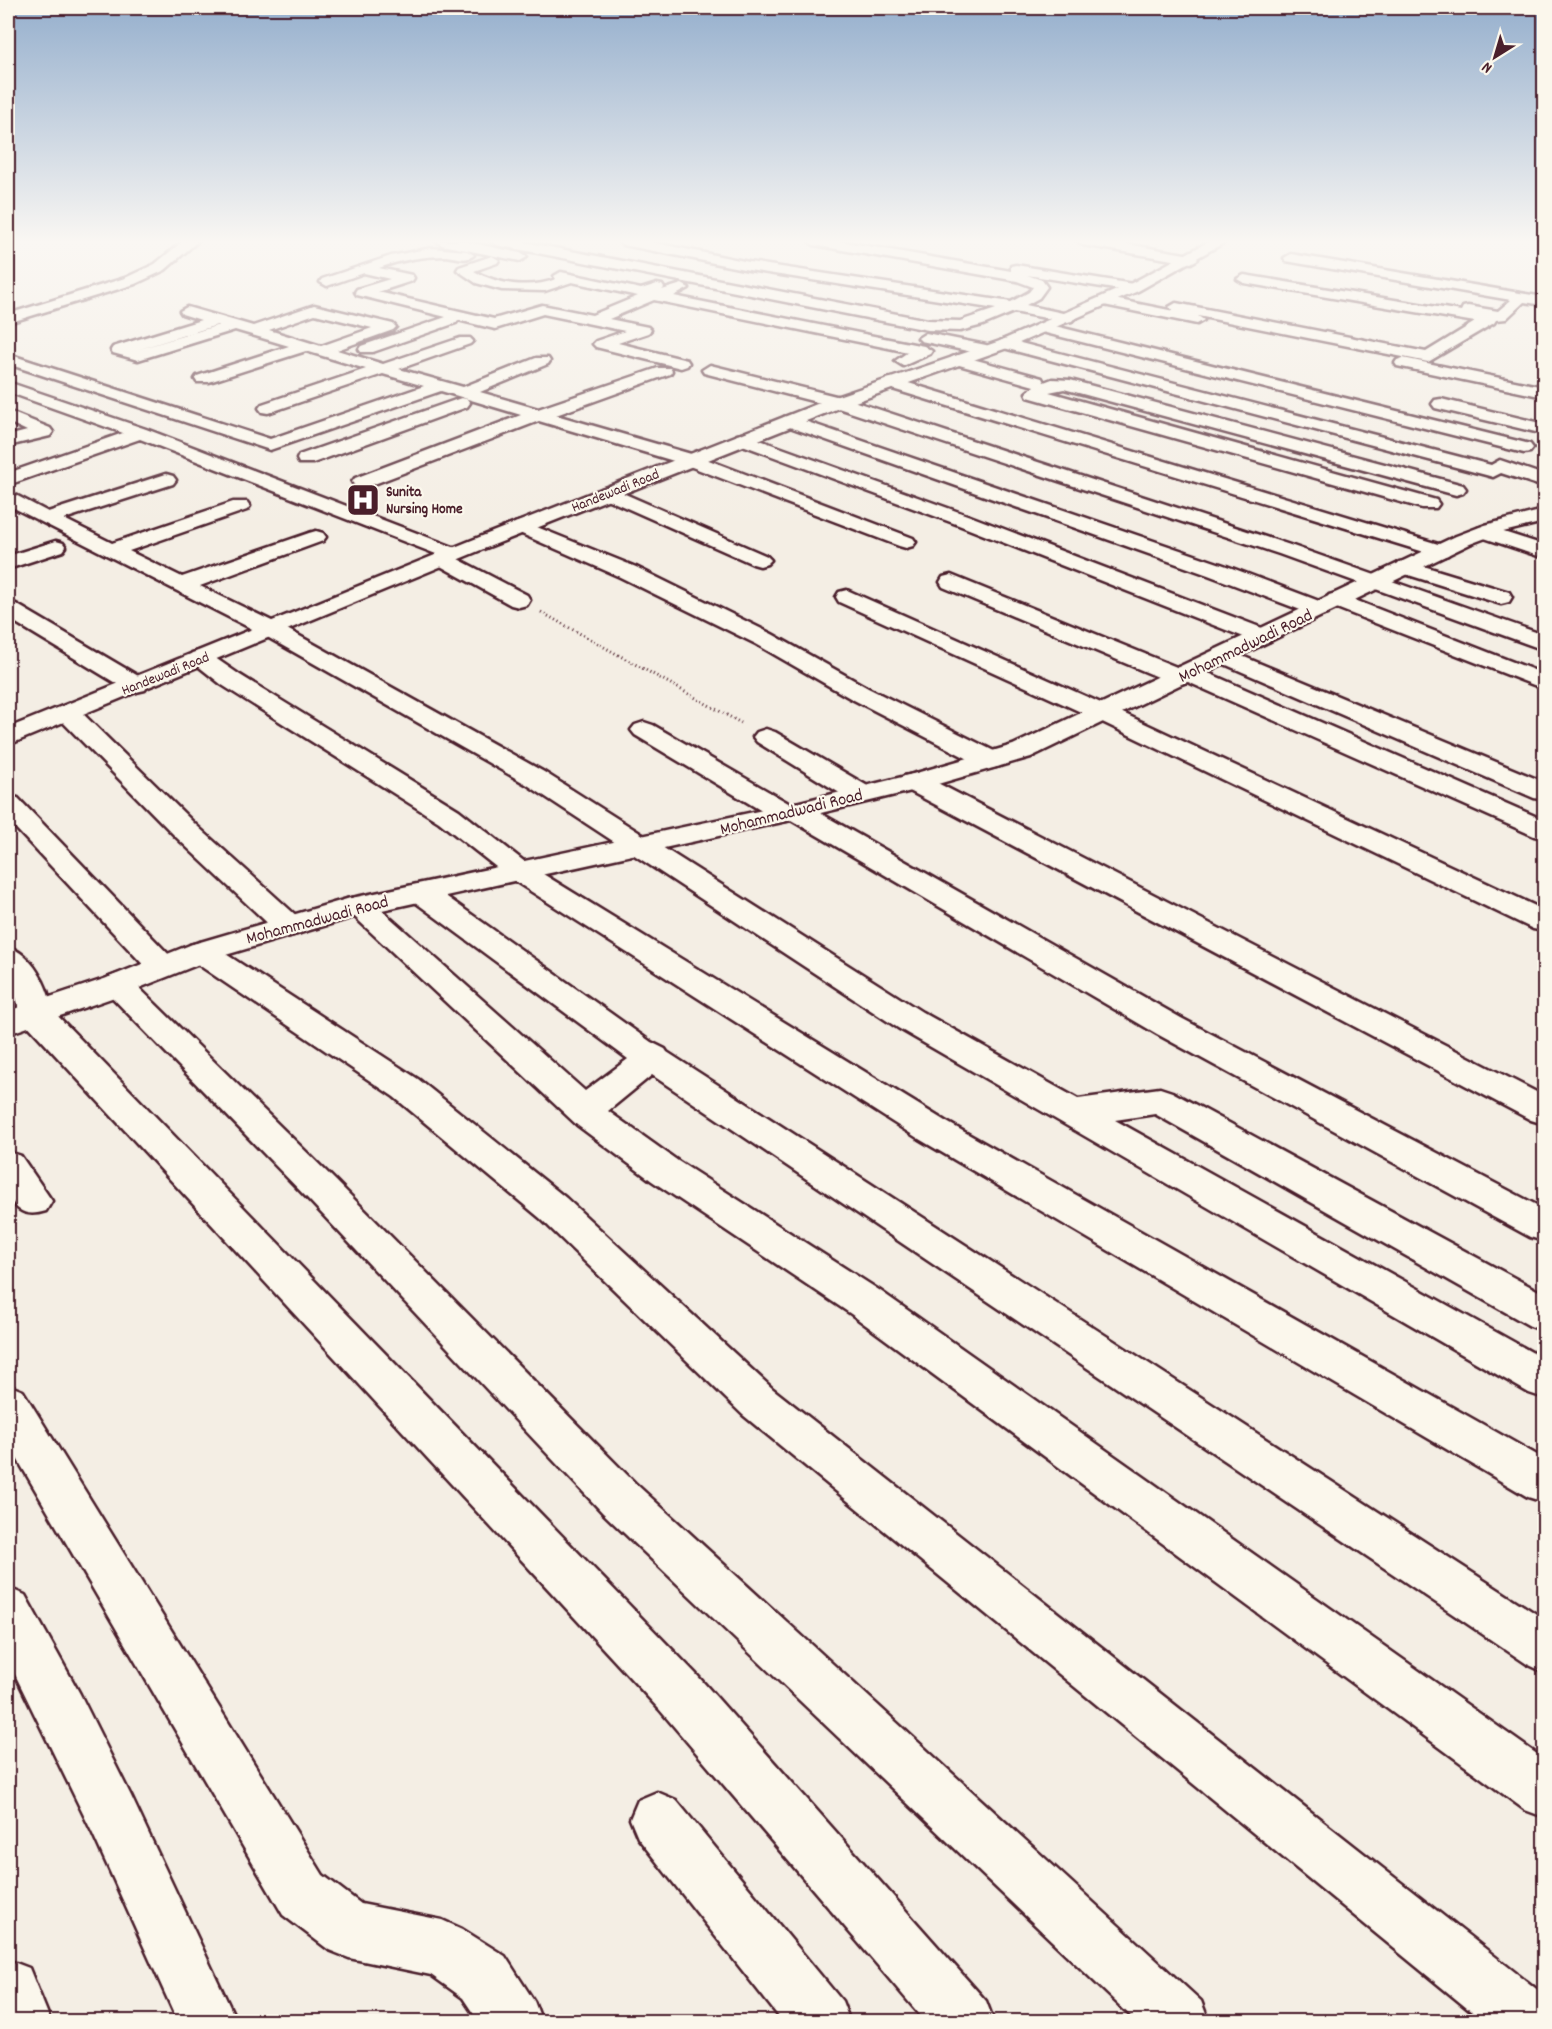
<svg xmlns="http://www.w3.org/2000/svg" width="1552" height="2029" font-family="Dekko,sans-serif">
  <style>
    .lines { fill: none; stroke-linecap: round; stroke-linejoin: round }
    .minor-casing { stroke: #4a1f2b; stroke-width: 5 }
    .major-casing { stroke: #4a1f2b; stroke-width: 5 }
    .path { stroke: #4a1f2b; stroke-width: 3; stroke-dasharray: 1 3; stroke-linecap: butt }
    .minor { fill: #fbf7ec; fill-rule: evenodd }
    .major { fill: #fbf7ec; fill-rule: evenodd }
    .labels { text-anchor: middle; stroke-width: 4.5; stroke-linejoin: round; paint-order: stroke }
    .far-street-label { font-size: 15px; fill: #4a1f2b; stroke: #fbf7ec }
    .far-poi-label { font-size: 15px; font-weight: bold; fill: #4a1f2b; stroke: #fbf7ec; text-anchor: start }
    .street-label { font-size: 18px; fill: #4a1f2b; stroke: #fbf7ec }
  </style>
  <rect width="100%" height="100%" fill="#f4eee4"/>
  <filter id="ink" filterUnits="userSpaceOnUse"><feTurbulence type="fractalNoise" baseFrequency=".0167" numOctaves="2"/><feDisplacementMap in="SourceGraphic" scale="12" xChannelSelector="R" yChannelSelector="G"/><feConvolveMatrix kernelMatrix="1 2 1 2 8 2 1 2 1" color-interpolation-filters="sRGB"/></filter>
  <g filter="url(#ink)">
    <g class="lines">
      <defs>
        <path id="minor" d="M183 241H198L165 270 135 284 8 323V314L125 278 155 264Z
          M436 241H463L520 253 527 257 520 261 442 245Z
          M491 241H519L928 320 960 321 996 309 749 270 624 245 618 241H646L749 262 1011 302 1029 292 1033 287 1017 281 814 245 808 241H839L1011 271V266L1016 265 1133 284 1140 288 1133 292 1027 275 1042 280 1047 287 1039 298 1026 305 1072 315 1074 318 1072 321 1067 322 1014 312 983 325 960 331 928 330 497 245Z
          M1077 241H1109L1191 255 1198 259 1191 263 1083 245Z
          M431 248 467 251 474 255C466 262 456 257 446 256 423 256 400 260 379 268L412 275 414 278 412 281 378 292 494 319 542 305 592 315 638 296 572 282 545 291 502 290 476 283 457 270 459 267 492 256 499 260 497 263 474 271C498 285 531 289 556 279L554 276 561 272 641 289 657 284 662 285 664 288 662 290 682 284 689 288 674 296 924 346 932 351 930 354 903 366 895 361 908 352 654 300 609 319 648 327 651 330 648 333 618 343 687 360 689 363 687 366 681 368 596 347 593 344 596 341 625 331 543 314 495 329 458 320 456 323 373 352H361L359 349 361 346 446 317 357 295 355 292 357 289 390 279 364 273 327 286 320 282 322 279 391 256Z
          M1291 254 1544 297V305L1524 302 1506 319 1496 320 1494 323 1428 362 1198 316 1204 320 1197 324 1104 305 1097 301 1104 297 1174 311 1169 307 1176 303 1426 352 1475 322 1244 283 1237 279 1244 275 1461 311 1463 307 1468 306 1498 311 1511 300 1286 261 1284 258Z
          M314 305 393 324 396 327 393 330 337 350 383 364 460 338H470L473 341 470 344 399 369 463 387 536 358H548L550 361 548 364 480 392 538 409 658 368H670L672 371 670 374 556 415 698 456 913 538 916 542 913 546 906 548 899 546 684 464 539 421 369 486H355L352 482 355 478 521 415 441 391 270 450 8 364V354L270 439 424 386 383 374 268 413 262 412 259 408 262 404 366 369 306 351 209 382H197L195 379 197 376 289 346 235 330 138 360 113 353 111 350 113 347 201 320 182 314 180 311 187 307 253 326ZM315 314 372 328 321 346 269 330ZM217 325H219L136 350Z
          M1043 323 1530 444 1533 448 1530 452 1524 453 1038 331 1035 328 1038 325Z
          M926 333 986 345 994 350 986 355 921 341 918 338Z
          M1005 339 1491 465 1500 460 1544 475V487L1501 473 1493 477 1486 475 1000 347 997 344 1000 341Z
          M958 355 1042 378 1044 382 1052 379 1070 380 1463 485 1466 489 1463 493 1456 495 1064 389 1049 392 1436 500 1439 504 1436 508H1422L1028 397 1026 393 1034 386 952 363 950 360 952 357Z
          M1403 358 1544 387V397L1397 366 1395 363 1397 360Z
          M710 365 844 398 1293 546 1544 635V650L1279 554 832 406 704 373 702 370Z
          M892 378 1448 547 1451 551 1448 555 1441 557 1434 555 886 387 884 383 886 379Z
          M8 382 146 429 461 550 465 554 458 559 527 595 530 600 527 605 519 607 511 605 435 563 431 559 436 554 140 439 8 485V473L123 433 8 392Z
          M461 398 467 399 470 403 467 407 313 463H299L297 459 299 455Z
          M1441 399 1544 424V434L1435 408 1432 404 1435 400Z
          M8 411 50 428 53 432 50 436 8 446V436L27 431 8 422Z
          M790 416 1224 565 1327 604 1330 609 1327 614 1319 616 1311 614 1208 575 784 425 781 421 784 417Z
          M743 434 970 516 1270 631 1274 636 1270 641 1262 643 1254 641 956 524 737 443 734 439 737 435Z
          M166 474 173 476 176 480 173 484 64 519 112 543 233 502H247L250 506 247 510 129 551 182 577 309 533 316 531 323 533 326 537 323 541 200 586 278 624 544 772 922 1012 1078 1099 1160 1088 1172 1092 1544 1294V1331L1530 1326 1155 1114 1115 1120 1544 1359V1398L1529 1393 898 1028 526 784 262 634 8 505V491L48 512Z
          M609 487 767 556 771 560 767 564 760 566 753 564 602 497 599 493 602 489Z
          M522 521 636 567 772 634 868 688 1000 754 1004 760 1000 766 991 768 982 766 850 698 756 644 620 577 515 531 512 527 515 523Z
          M1485 526 1544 545V558L1478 536 1475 532 1478 528Z
          M56 541 63 543 66 547 63 551 8 569V556Z
          M1407 561 1509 592 1512 597 1509 602 1501 604 1399 572 1396 567 1399 562Z
          M951 575 1179 668 1188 666 1197 668 1544 820V838L1534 836 1188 682 1179 684 1170 682 943 587 940 582 943 577Z
          M847 590 1112 708 1544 910V931L1533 929 1094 718 839 602 836 597 839 592Z
          M1337 593 1544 674V689L1329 605 1326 600 1329 595Z
          M8 602 16 604 145 680 148 685 145 690 136 692 127 690 8 618Z
          M1223 648 1544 782V800L1534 798 1215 660 1211 655 1215 650Z
          M200 651 208 653 240 675 459 810 530 866 945 1121 1544 1459V1502L1528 1497 919 1139 510 878 439 822 222 685 188 658 192 653Z
          M68 705 77 708 196 825 300 919 304 926 300 933 289 936 278 933 176 837 59 718 55 713 59 708Z
          M644 722 653 725 790 804 796 803 806 805 1181 1018 1544 1209V1241L1530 1237 1157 1034 791 820 785 821 775 819 635 735 631 730 635 725Z
          M766 729 775 732 871 788 875 794 871 800 861 802 851 800 757 742 753 737 757 732Z
          M914 774 924 776 1544 1096V1124L1531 1120 904 788 901 782 904 776Z
          M8 796 18 798 173 959 178 966 173 973 162 976 151 973 8 820Z
          M422 884 433 887 651 1042 665 1049 667 1052 1544 1619V1672L1527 1664 652 1075 608 1111 678 1161 879 1290 1544 1759V1817L1525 1810 851 1314 652 1181 577 1125 343 906 347 899 358 897 369 899 585 1091 628 1059 411 899 407 893 411 887Z
          M201 942 212 945 418 1079 566 1198 773 1389 1544 1995V2022H1484L743 1415 540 1218 394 1097 190 959 185 952 190 945Z
          M8 947C31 953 49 986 52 1010L695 1673 986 2001 994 2022H926L659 1709 24 1021 20 1013 14 989 8 978Z
          M118 974 129 978 336 1181 635 1483 1201 2001 1209 2022H1137L603 1513 310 1201 107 992 102 985 107 978Z
          M8 1152 21 1156 52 1201 46 1211C5 1224 5 1181 8 1152Z
          M8 1385 23 1391 323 1875 361 1904 442 1920 462 1929 505 1956 534 2001 542 2022H479L463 1998 431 1975 349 1958 329 1950 283 1915 8 1443Z
          M8 1588 25 1595 80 1694 131 1796 237 2022H178L93 1834 8 1660Z
          M657 1792 676 1800 842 2001 850 2022H783L638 1838 630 1819 638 1800Z
          M8 1960 29 1968 51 2022H8Z"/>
        <path id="major" d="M1210 241H1227L1138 291 1010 347 844 406 481 550 8 745V728L467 542 832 398 1000 341 1128 285Z
          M1544 510V522L1499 533 1470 544 1031 757 924 788 796 819 364 914 212 959 129 992 8 1034V1011L107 978 190 945 347 899 796 803 906 776 1013 745 1456 536 1485 525Z"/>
      </defs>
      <use href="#minor" class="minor-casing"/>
      <use href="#major" class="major-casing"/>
      <path class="path" d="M541 612 741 723"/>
      <use href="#minor" class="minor"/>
      <use href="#major" class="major"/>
    </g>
  </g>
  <linearGradient id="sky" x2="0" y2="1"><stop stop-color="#95afcd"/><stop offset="0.46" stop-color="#faf7f3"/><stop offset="1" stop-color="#faf7f3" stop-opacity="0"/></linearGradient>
  <rect width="1552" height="526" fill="url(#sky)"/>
  <defs>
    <symbol id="hospital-square" viewBox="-11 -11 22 22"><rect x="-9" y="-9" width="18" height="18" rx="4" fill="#4a1f2b" stroke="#fbf7ec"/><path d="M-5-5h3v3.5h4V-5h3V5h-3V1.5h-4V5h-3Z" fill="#fff"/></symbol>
  </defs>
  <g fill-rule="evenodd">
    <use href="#hospital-square" x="344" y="481" width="38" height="38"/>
  </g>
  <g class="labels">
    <g class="far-street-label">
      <text transform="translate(615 490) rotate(-22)" y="5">Handewadi Road</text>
      <text transform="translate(165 673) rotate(-22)" y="5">Handewadi Road</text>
    </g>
    <g class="far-poi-label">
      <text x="386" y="496">Sunita<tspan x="386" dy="17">Nursing Home</tspan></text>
    </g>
    <g class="street-label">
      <text transform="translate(1245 645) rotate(-26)" y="6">Mohammadwadi Road</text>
      <text transform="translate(791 811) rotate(-14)" y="6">Mohammadwadi Road</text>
      <text transform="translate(317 919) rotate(-15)" y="6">Mohammadwadi Road</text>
    </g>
  </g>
  <rect width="1552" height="2029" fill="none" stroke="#fbf7ec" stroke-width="30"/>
  <rect x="15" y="15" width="1522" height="1999" fill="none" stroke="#4a1f2b" stroke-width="2" filter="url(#ink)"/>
  <g transform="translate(1495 57) rotate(217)" stroke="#fbf7ec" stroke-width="4.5" paint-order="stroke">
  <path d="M0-4.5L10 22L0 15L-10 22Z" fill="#4a1f2b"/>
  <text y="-9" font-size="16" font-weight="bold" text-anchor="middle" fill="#4a1f2b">N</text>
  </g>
</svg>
